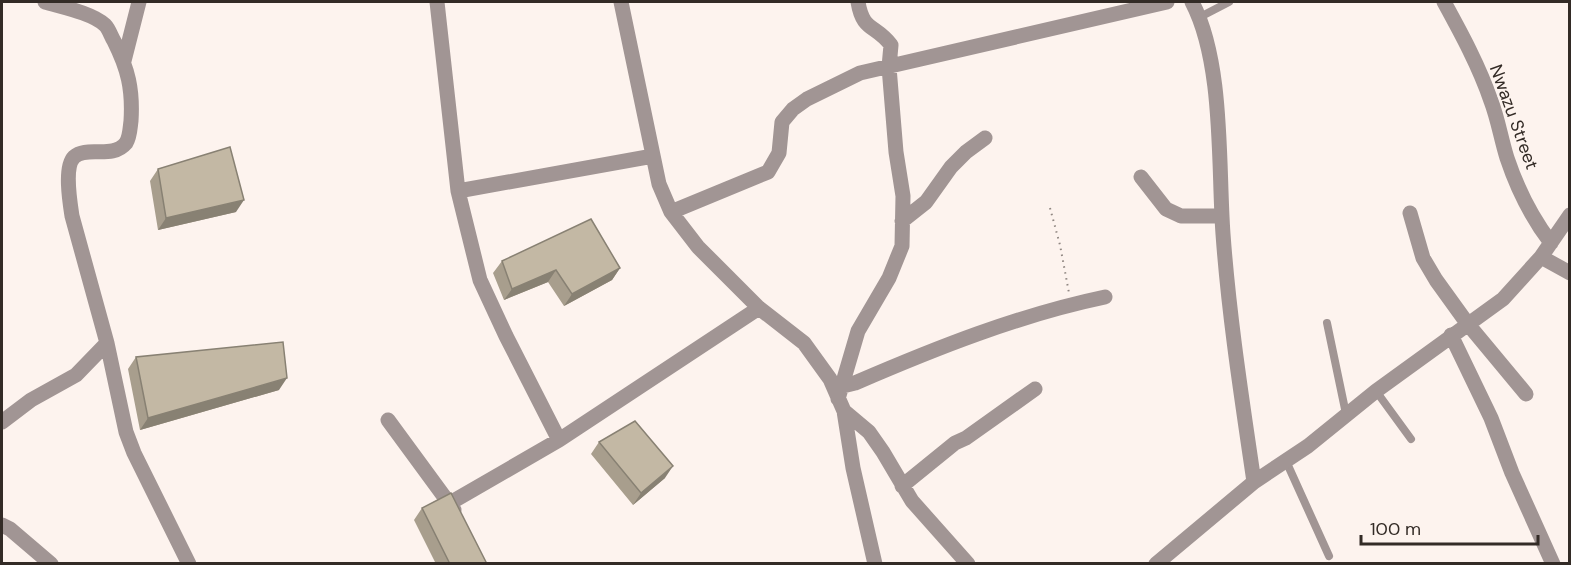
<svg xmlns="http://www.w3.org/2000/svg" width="1571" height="565" font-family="'DM Sans',sans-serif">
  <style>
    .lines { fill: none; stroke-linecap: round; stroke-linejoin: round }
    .path { stroke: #908782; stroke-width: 2; stroke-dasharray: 1.5 4.5; stroke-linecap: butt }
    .service { stroke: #a19594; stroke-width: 8 }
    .minor { stroke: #a19594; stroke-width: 15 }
    .wall { fill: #a89e8d }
    .shaded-wall { fill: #888173 }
    .building { fill: #c3b8a4; stroke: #888173; stroke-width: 1.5 }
    .labels { text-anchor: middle; stroke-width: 4.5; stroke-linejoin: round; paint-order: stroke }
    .street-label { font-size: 18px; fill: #332b26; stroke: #fdf3ee }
  </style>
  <rect width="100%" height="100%" fill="#fdf3ee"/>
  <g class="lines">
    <path class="path" d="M1050 208 1060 245 1069 293"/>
    <path class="service" d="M1200 17 1229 2
      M1327 323 1346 414
      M1376 391 1411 439
      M1286 461 1329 556"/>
    <path class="minor" d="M45 2C62 7 92 13 105 25 109 29 111 36 114 41 128 69 133 89 131 121 130 128 130 137 126 143 112 160 87 145 74 157 64 167 70 203 72 216L107 343 126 432 134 453 189 564
      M437 2 458 191 480 280 506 336 559 440
      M621 2 659 184 671 212 698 247 759 308 804 343 830 379 844 411 853 468 875 564
      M1192 2C1224 63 1218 165 1223 234 1229 317 1242 400 1254 482
      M1444 2C1461 33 1479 66 1491 101 1498 119 1501 139 1507 158 1517 188 1532 218 1551 243
      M124 61 139 2
      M1141 177 1166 209 1181 216H1222
      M458 191 653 156
      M671 212 768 172 779 153 782 122 793 109 807 99 860 73 1167 2
      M1410 213 1423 258 1436 280 1467 323 1526 394
      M902 221 926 202 951 167 966 152 985 138
      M1541 257 1570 273
      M1451 335 1491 418 1512 473 1553 564
      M843 386 855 383C936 348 1019 315 1105 297
      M838 399 858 331 889 278 902 246 903 196 896 152 889 67 891 45C875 24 863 32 858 2
      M844 411 869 432 883 452 912 501 968 564
      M388 420 454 510
      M2 422 31 400 76 375 107 343
      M902 486 955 443 966 438 1035 389
      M450 503 559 440 759 308
      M2 525 10 529 51 564
      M1156 564 1254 482 1308 446 1376 391 1503 299 1541 257 1570 215"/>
  </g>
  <path class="wall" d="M158 169 236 212 158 230 150 181Z
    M502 261 620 268 612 280 564 306 548 282 504 300 493 273Z
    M136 357 279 390 140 430 128 369Z
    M599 442 665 478 633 505 591 454Z
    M422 508 487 564H436L414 520Z"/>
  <path class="shaded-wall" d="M244 200 236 212 158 230 166 218Z
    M620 268 612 280 564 306 572 294Z
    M556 270 548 282 504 300 512 289Z
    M287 378 279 390 140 430 148 418Z
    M673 466 665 478 633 505 641 493Z"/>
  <path class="building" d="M230 147 244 200 166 218 158 169Z
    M591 219 620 268 572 294 556 270 512 289 502 261Z
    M283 342 287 378 148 418 136 357Z
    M635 421 673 466 641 493 599 442Z
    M451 493 487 564H450L422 508Z"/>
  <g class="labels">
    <g class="street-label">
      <text transform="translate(1514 117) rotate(70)" y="6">Nwazu Street</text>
    </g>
  </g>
  <rect width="1571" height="565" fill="none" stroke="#332b26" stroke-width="6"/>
  <path d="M1361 535v9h177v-9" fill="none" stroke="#332b26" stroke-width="3"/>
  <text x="1370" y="535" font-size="18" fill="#332b26" stroke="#fdf3ee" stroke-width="4.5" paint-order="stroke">100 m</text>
</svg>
